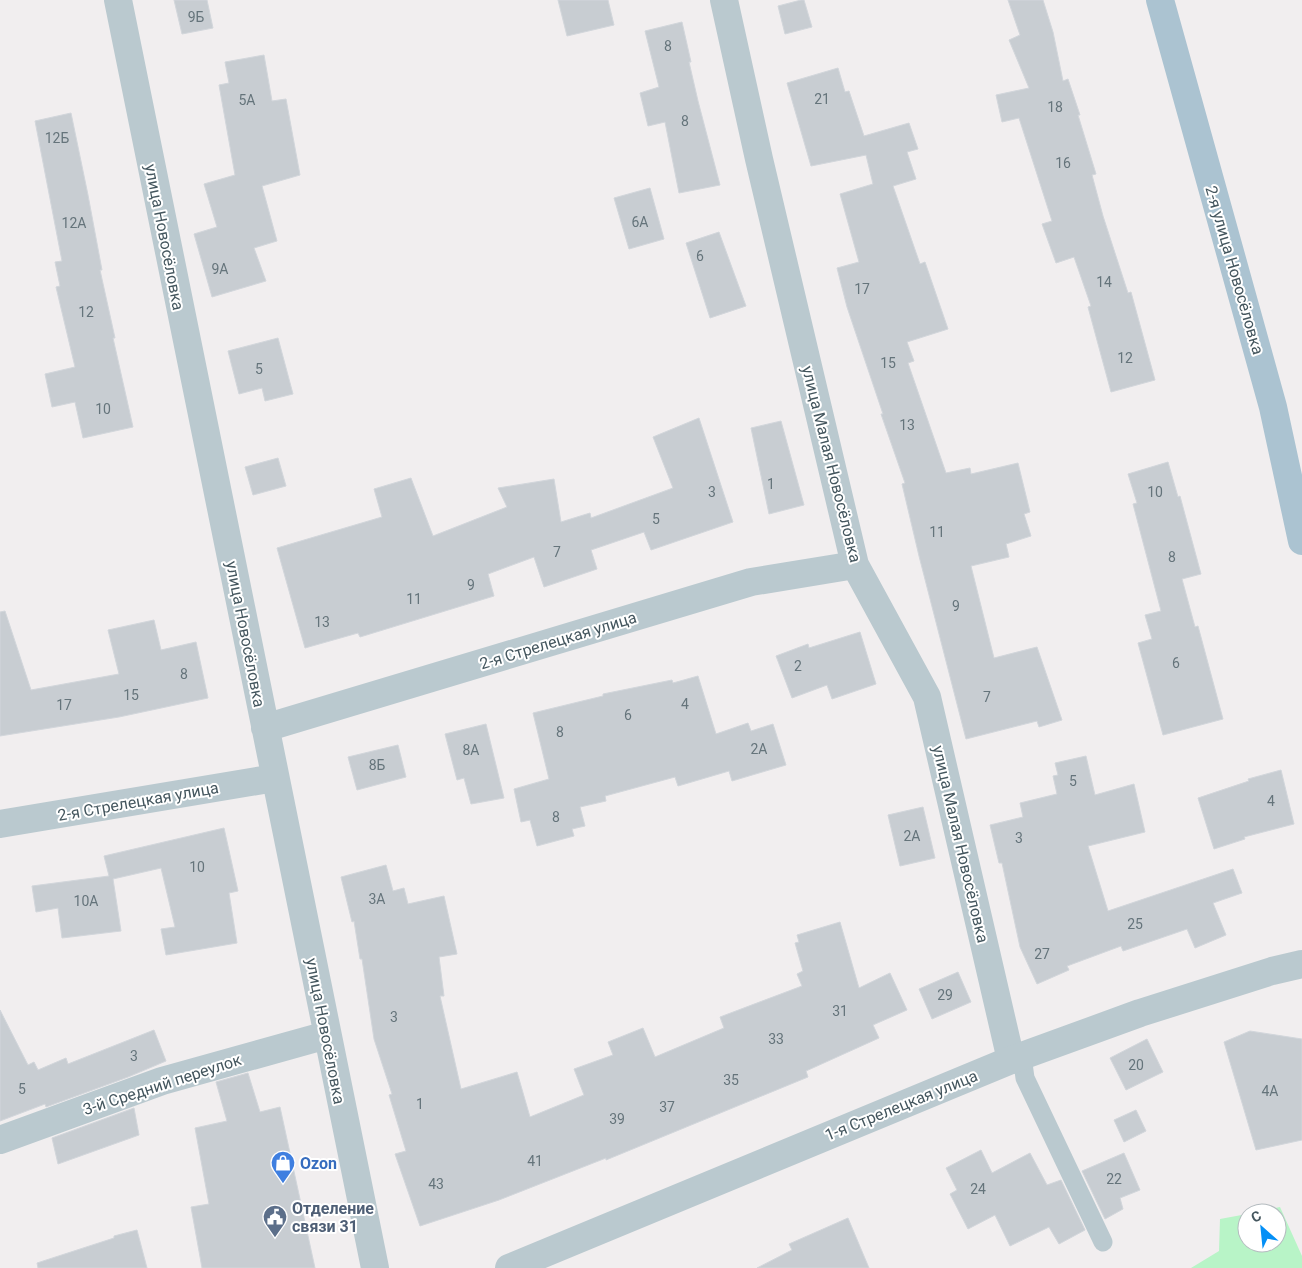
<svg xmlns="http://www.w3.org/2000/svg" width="1302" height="1268" font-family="Roboto,sans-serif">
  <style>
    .green { fill: #b8f4c7 }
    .building { fill: #c8cdd2; stroke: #d2d6db }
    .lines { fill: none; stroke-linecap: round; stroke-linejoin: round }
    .service { stroke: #bac9cf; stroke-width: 19 }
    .minor { stroke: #bac9cf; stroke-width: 28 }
    .tertiary { stroke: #bac9cf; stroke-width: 28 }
    .primary { stroke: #abc3d1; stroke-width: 28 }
    .labels { text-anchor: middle; stroke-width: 4; stroke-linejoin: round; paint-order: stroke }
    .number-label { font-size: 14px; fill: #65747b }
    .street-label { font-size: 16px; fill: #44565e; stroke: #fff }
    .shop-label { font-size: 16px; font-weight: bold; fill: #366cbe; stroke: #fff; text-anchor: start }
    .service-label { font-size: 16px; font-weight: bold; fill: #4e5e75; stroke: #fff; text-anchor: start }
  </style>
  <rect width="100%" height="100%" fill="#f1eeef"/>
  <path class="green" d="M1280 1207 1302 1256V1268H1191L1219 1251 1220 1219 1247 1214V1243H1277V1213H1251Z"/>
  <path class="building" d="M174 0H207L213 28 182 34Z
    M558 0H608L614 25 567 36Z
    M801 0H804L812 27 785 34 778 6Z
    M1008 0H1043L1053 32 1063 81 1068 79 1080 115H1078L1096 174 1092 175 1103 216 1128 293 1131 292 1155 380 1111 392 1088 307 1091 306 1074 257 1056 263 1042 224 1052 221 1019 118 1002 122 996 95 1029 88 1009 40 1020 35Z
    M682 22 691 62H689L698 101 720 185 679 193 665 122 648 126 640 93 659 87 645 31Z
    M264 55 272 101 286 99 300 175 262 186 277 241 254 248 266 281 212 297 194 234 217 227 204 184 235 175 219 85 229 83 225 62Z
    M838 68 845 92 849 91 864 136 909 123 918 149 907 152 916 179 893 186 920 264 925 262 948 329 907 342 914 361 908 363 946 473 970 468 971 474 1018 463 1030 512 1024 514 1031 536 1006 544 1009 557 971 566 994 658 1037 647 1062 720 1039 727 1037 721 966 739 919 556 902 484 905 483 881 414H883L847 307 837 268 859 262 840 194 873 184 866 155 811 166 787 83Z
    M71 113 88 195 102 270H100L115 338H113L133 427 83 438 75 402 52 407 45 374 75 367 56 287 60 286 55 262 62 261 35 121Z
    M650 188 664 239 629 249 614 198Z
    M719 232 746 306 710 318 686 243Z
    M278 338 293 394 265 401 262 388 239 394 228 351Z
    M699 418 733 522 651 550 644 532 591 550 597 569 544 587 534 557 488 574 494 596 360 637 358 633 305 648 277 548 382 517 374 489 411 478 433 536 507 507 498 488 554 479 561 522 590 513 591 518 673 488 653 437Z
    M781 421 804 505 769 514 751 428Z
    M278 458 286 486 253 495 245 467Z
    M1168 462 1178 497 1180 496 1201 574 1182 579 1195 627 1198 626 1223 719 1163 735 1138 643 1152 639 1145 615 1161 611 1133 504 1137 503 1128 474Z
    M5 611 31 690 119 674 108 630 154 620 161 650 196 642 208 698 119 717 0 736V612Z
    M860 632 876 684 832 699 827 685 792 698 776 656 808 644 809 648Z
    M698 676 716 734 748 723 751 731 773 724 786 765 732 781 729 771 678 786 675 777 605 796 606 801 580 807 585 826 572 829 574 836 537 846 530 820 521 822 514 789 549 779 533 713 603 696V694L672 680 673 683Z
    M486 724 504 798 471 804 464 778 457 780 445 734Z
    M398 745 406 777 357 790 348 757Z
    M1086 756 1095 795 1134 784 1145 832 1088 846 1108 911 1233 869 1242 893 1213 903 1226 935 1195 948 1187 929 1123 951 1121 946 1067 966 1069 970 1037 984 1020 947 1002 863H999L990 825 1023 817 1020 803 1057 794 1053 776 1058 775 1055 763Z
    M1281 770 1294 824 1244 837 1245 839 1214 849 1198 798 1249 781 1248 779Z
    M923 807 935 858 900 866 888 815Z
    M224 828 238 891 229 893 237 943 166 955 161 929 175 927 161 868 113 879 121 931 62 938 58 908 36 912 32 886 109 876 104 856Z
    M386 865 393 891 404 888 408 904 444 896 457 954 439 957 444 996H440L461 1089 517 1072 530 1117 584 1095 574 1069 613 1055 608 1042 643 1028 655 1057 724 1028 720 1017 802 986 797 974 803 971 795 943 799 942 797 935 840 922 859 988 890 973 907 1010 873 1025 879 1038 806 1071 808 1077 606 1160V1158L499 1200 420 1226 395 1154 406 1151 389 1095 392 1094 374 1039 362 959H360L354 921 352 922 341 877Z
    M958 972 971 1002 932 1019 919 989Z
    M0 1010 28 1065 34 1062 38 1070 66 1058 68 1064 154 1030 166 1061 128 1077 46 1107 45 1104 0 1121Z
    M1250 1031 1302 1039V1140L1256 1150 1224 1042Z
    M1147 1039 1163 1072 1126 1090 1110 1058Z
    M248 1073 260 1112 280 1107 315 1268H202L191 1207 209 1204 195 1128 227 1121 216 1082Z
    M134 1108 139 1135 58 1164 52 1138Z
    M1136 1110 1146 1131 1124 1142 1114 1120Z
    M981 1150 992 1173 1030 1153 1047 1185 1061 1180 1085 1230 1059 1244 1049 1227 1010 1246 995 1215 968 1229 950 1194 957 1190 946 1168Z
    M1124 1153 1140 1190 1120 1198 1123 1209 1105 1219 1082 1171Z
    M848 1218 869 1268H757L792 1250 789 1244Z
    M137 1230 147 1268H38L37 1263 114 1238V1236Z"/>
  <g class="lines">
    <path class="service" d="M1022 1056 1025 1078 1103 1242"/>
    <path class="minor" d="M118 0 375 1268
      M724 0 759 159 855 565 927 697 1011 1060
      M265 728 751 582 855 565
      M0 824 275 778
      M0 1140 162 1081 327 1035"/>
    <path class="tertiary" d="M509 1268 1011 1060 1140 1013 1272 971 1302 964"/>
    <path class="primary" d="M1160 0 1273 407 1302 541"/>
  </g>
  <defs>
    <symbol id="shop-pin" viewBox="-11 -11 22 30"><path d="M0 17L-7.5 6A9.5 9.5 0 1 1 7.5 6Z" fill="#3f7fe0" stroke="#fff"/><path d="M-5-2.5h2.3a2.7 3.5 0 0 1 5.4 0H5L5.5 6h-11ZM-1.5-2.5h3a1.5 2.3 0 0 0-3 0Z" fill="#fff"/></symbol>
    <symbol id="civic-pin" viewBox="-11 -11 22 30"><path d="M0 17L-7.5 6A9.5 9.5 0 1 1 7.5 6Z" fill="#5c6f8a" stroke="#fff"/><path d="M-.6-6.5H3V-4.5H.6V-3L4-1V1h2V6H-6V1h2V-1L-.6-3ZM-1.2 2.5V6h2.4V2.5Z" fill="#fff"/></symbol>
  </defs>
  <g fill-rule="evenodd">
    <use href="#shop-pin" x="269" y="1149" width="28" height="38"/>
    <use href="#civic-pin" x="261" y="1203" width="28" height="38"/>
  </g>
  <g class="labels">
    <g class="number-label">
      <text x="196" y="22">9Б</text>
      <text x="668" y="51">8</text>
      <text x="822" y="104">21</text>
      <text x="247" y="105">5А</text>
      <text x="1055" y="112">18</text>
      <text x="685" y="126">8</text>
      <text x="57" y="143">12Б</text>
      <text x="1063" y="168">16</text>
      <text x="640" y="227">6А</text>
      <text x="74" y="228">12А</text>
      <text x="700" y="261">6</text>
      <text x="220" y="274">9А</text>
      <text x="1104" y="287">14</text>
      <text x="862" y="294">17</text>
      <text x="86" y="317">12</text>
      <text x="1125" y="363">12</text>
      <text x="888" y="368">15</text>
      <text x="259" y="374">5</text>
      <text x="103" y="414">10</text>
      <text x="907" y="430">13</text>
      <text x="771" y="489">1</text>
      <text x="712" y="497">3</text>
      <text x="1155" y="497">10</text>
      <text x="656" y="524">5</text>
      <text x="937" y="537">11</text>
      <text x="557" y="557">7</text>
      <text x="1172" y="562">8</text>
      <text x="471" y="590">9</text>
      <text x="414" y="604">11</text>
      <text x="956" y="611">9</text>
      <text x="322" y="627">13</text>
      <text x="1176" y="668">6</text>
      <text x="798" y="671">2</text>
      <text x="184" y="679">8</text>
      <text x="131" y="700">15</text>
      <text x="987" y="702">7</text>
      <text x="685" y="709">4</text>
      <text x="64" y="710">17</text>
      <text x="628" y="720">6</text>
      <text x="560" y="737">8</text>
      <text x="759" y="754">2А</text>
      <text x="471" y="755">8А</text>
      <text x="377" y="770">8Б</text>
      <text x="1073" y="786">5</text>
      <text x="1271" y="806">4</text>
      <text x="556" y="822">8</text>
      <text x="912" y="841">2А</text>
      <text x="1019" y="843">3</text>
      <text x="197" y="872">10</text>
      <text x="377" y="904">3А</text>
      <text x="86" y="906">10А</text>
      <text x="1135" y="929">25</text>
      <text x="1042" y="959">27</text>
      <text x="945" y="1000">29</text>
      <text x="840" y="1016">31</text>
      <text x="394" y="1022">3</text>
      <text x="776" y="1044">33</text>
      <text x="134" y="1061">3</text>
      <text x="1136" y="1070">20</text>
      <text x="731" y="1085">35</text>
      <text x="22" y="1094">5</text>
      <text x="1270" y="1096">4А</text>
      <text x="420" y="1109">1</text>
      <text x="667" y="1112">37</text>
      <text x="617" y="1124">39</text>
      <text x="535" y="1166">41</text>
      <text x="1114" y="1184">22</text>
      <text x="436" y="1189">43</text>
      <text x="978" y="1194">24</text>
    </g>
    <g class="street-label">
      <text transform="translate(165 237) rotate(79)" y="6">улица Новосёловка</text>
      <text transform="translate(1235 270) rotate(74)" y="6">2-я улица Новосёловка</text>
      <text transform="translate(832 464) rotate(76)" y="6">улица Малая Новосёловка</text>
      <text transform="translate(246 634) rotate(79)" y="6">улица Новосёловка</text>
      <text transform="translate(558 640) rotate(-17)" y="6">2-я Стрелецкая улица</text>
      <text transform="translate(138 801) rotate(-10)" y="6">2-я Стрелецкая улица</text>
      <text transform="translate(961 844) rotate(77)" y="6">улица Малая Новосёловка</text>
      <text transform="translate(326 1031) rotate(79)" y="6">улица Новосёловка</text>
      <text transform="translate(162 1084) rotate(-18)" y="6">3-й Средний переулок</text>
      <text transform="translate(901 1105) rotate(-22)" y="6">1-я Стрелецкая улица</text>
    </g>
    <g class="shop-label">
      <text x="300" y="1169">Ozon</text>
    </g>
    <g class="service-label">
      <text x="292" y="1214">Отделение<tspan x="292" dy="18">связи 31</tspan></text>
    </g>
  </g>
  <g transform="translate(1262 1228) rotate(333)"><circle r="24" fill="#ffffff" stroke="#b4bbbf"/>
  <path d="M0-4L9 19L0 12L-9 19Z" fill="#048ff6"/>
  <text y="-8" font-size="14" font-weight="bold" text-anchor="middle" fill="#44565e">С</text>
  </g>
</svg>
